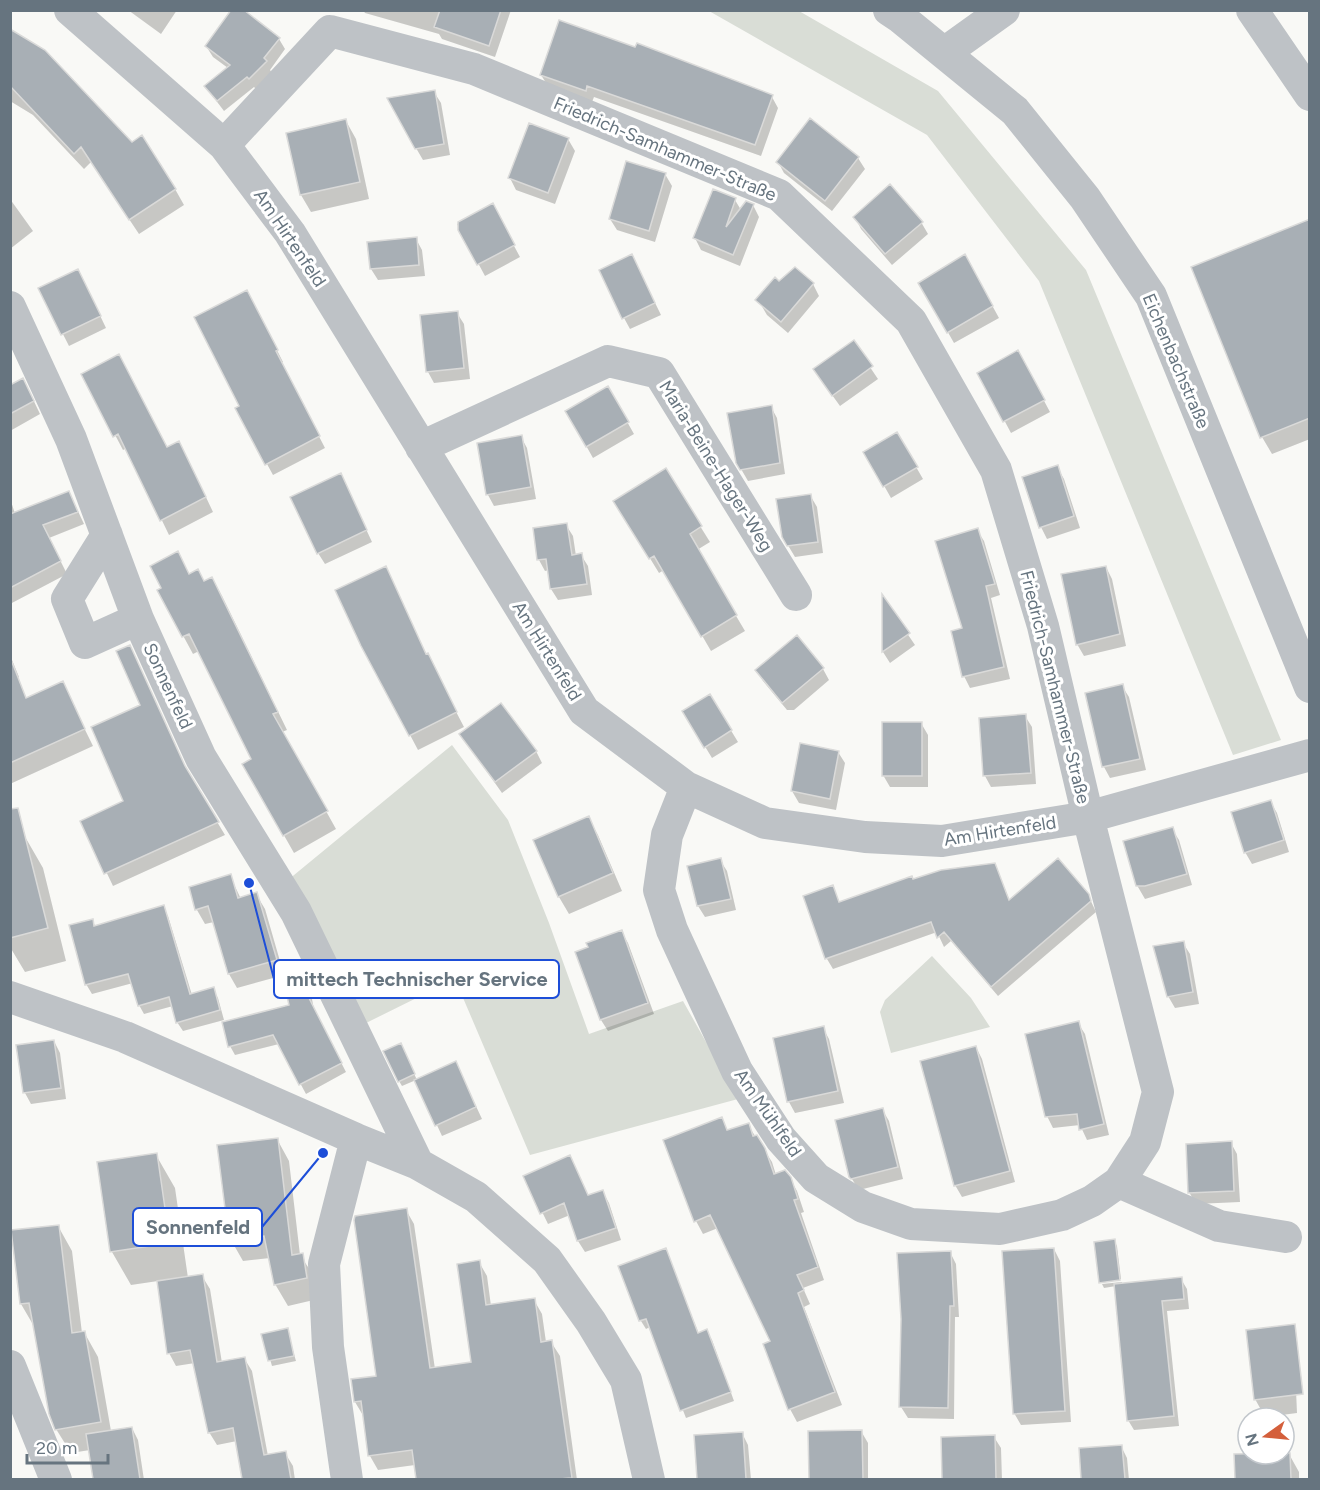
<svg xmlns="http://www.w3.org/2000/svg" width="1320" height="1490" font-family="Figtree,sans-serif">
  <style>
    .green { fill: #d9ddd6 }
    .shadow { fill: #0003 }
    .building { fill: #a8afb5; stroke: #dadad9; stroke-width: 1.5 }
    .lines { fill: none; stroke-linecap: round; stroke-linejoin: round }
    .minor { stroke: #bec2c6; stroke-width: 32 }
    .labels { text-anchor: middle; stroke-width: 6; stroke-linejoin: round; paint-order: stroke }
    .street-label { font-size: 18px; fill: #66747f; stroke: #fff }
    .leader { fill: none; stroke: #1d4ed8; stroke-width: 2 }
    .callout-dot { fill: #1d4ed8; stroke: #fff; stroke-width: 2 }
    .callout { fill: #fff; stroke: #1d4ed8; stroke-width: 2 }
    .callout-label { font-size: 20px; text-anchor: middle; font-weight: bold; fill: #66747f }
  </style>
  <rect width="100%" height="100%" fill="#f9f9f6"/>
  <path class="green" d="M709 11H799L938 91 1086 270 1281 740 1233 755 1039 281 927 135Z
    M452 745 508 820 549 923 589 1034 683 1001 738 1099 530 1155 455 979 362 1025 288 880Z
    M932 956 971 998 990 1027 891 1053 880 1012 885 1000Z"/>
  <path class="shadow" d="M128 10H177L161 34Z
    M363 10H511L495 57 442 39 439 34 365 13Z
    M10 30 132 144 175 189 184 205 139 234 91 162 84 169 33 115 10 101Z
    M279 39 285 49 270 70 272 73 256 89 254 87 224 111 205 86 228 68 213 57 206 46Z
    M541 75 772 97 778 108 761 156 594 97 592 102 548 86Z
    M434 92 441 103 450 155 423 160 416 148Z
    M346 121 356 139 369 199 311 212 301 195Z
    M568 139 575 151 555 204 516 190 510 178Z
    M858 158 865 169 832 211 784 173 778 162Z
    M665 174 672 186 655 242 617 230 610 219Z
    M10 199 33 231 10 249Z
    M735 200 741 210 753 205 759 217 740 266 701 250 695 238Z
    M492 205 520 257 485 276 457 224Z
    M855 217 921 222 928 234 892 265 861 229Z
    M1310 221V439L1272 454 1262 437Z
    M416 239 422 250 425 276 378 280 371 269 369 243Z
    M971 267 999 318 954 343 920 283Z
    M638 268 661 315 630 329 624 318Z
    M84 282 106 328 69 346 40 289Z
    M779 283 813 284 819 296 788 333 767 315 760 303Z
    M253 303 283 362 281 363 325 448 273 475 237 409 241 406Z
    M457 313 464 324 470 379 434 383 428 372Z
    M853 342 878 379 840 406 822 381Z
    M1018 352 1050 412 1011 433 979 373Z
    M83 374 167 448 187 457 213 512 169 535 127 448 123 450Z
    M10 385 30 393 40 414 10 431Z
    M608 388 634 434 593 458 567 412Z
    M771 407 777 418 785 474 748 481 737 462Z
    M897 434 923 479 891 498 865 452Z
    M521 437 527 448 536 499 494 506 488 495 479 445Z
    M1057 467 1064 479 1080 528 1047 539 1041 527Z
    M665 470 710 542 697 550 745 631 711 651 664 570 659 573 624 516Z
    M346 486 372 542 325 564 318 553Z
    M69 492 84 524 49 538 67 574 10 604V498L15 514Z
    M810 495 817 507 823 553 795 557 783 537Z
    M566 525 573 536 576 556 581 555 588 566 592 595 558 600 551 589 549 570 545 571 539 560Z
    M977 530 984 541 1000 595 991 598 1010 679 970 688 964 676 963 629Z
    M178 553 190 575 204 583 212 579 222 596 287 730 282 732 336 829 294 853 244 765 253 760 199 651 193 654 159 591 163 589Z
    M1106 567 1112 579 1126 646 1084 656 1077 644Z
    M385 568 427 656 464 727 418 750 363 646Z
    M883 598 915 645 890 663 883 652Z
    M129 647 190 777 225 835 113 886 82 821 125 802 142 706Z
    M10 655 19 677 10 680Z
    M823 669 829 680 794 710H787L763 681 757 670Z
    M62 683 93 746 10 784V707Z
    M1122 686 1129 697 1146 770 1110 778 1104 767 1087 694Z
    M710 696 738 742 712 758 684 712Z
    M1025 716 1032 727 1036 784 991 787 985 776 980 719Z
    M921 723 928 735V787H890L883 775Z
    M461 735 536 751 542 763 502 793Z
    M838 752 845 763 836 810 799 803 792 791Z
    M1270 801 1277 813 1289 852 1252 864 1245 852Z
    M588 818 598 835 622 891 569 914 559 897Z
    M1172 829 1179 840 1192 885 1145 899 1138 887 1125 842Z
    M24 835 43 868 66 961 25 972 10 947V838Z
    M720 860 727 871 736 910 705 917 698 906 689 867Z
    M995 865 1010 901 1088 895 1096 912 998 996 951 941 944 947 937 932 833 969 827 959 804 896 832 886 840 903 913 881Z
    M230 876 241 899 256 894 265 909 284 975 237 988 229 974 214 922 205 924 197 910 191 888Z
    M163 907 168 916 192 995 213 989 218 998 224 1020 183 1031 177 1022 173 1006 144 1014 139 1005 133 983 92 994 86 984 92 921 96 927Z
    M621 931 628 943 654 1014 608 1031 601 1020 577 953Z
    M1183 943 1190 954 1199 1004 1175 1008 1168 996Z
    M306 990 312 999 314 1010 346 1072 306 1094 279 1044 235 1055 230 1046 290 1006Z
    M1078 1023 1085 1034 1109 1135 1087 1140 1080 1125 1053 1128 1047 1116Z
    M823 1028 829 1039 844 1103 795 1113 789 1102 775 1039Z
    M54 1041 60 1053 66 1099 31 1104 25 1093Z
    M976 1047 982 1059 1015 1182 962 1197 955 1185Z
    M403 1050 417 1080 461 1074 482 1119 442 1136 416 1080 402 1086 399 1081Z
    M882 1109 889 1121 903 1179 859 1190 850 1176Z
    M721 1119 728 1132 748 1125 772 1162 776 1175 789 1177 797 1191 804 1212 801 1213 824 1280 803 1288 810 1304 804 1307 842 1405 797 1422 790 1409 772 1342 718 1228 703 1234 696 1221Z
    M277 1139 289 1161 300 1255 314 1276 318 1299 288 1306 275 1284 270 1258 243 1261 231 1240Z
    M1231 1143 1237 1154 1240 1202 1196 1204 1189 1192Z
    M156 1155 175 1188 188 1278 202 1276 210 1289 222 1363 244 1358 252 1371 268 1456 285 1453 293 1466 295 1480H244L237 1441 217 1445 209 1432 195 1363 176 1366 169 1353 158 1281 131 1285 112 1252Z
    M525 1177 588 1197 603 1192 609 1203 621 1240 585 1252 578 1241 570 1215 548 1224Z
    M406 1210 414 1224 435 1369 473 1364 479 1262 487 1276 491 1306 534 1300 542 1314 546 1342H551L560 1356 577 1480H417L415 1465 378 1470 370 1456 364 1417 355 1402 378 1377Z
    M58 1226 72 1251 82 1333 84 1332 98 1357 111 1431 132 1428 138 1440 144 1480H95L90 1450 71 1453 56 1429 35 1328 21 1304Z
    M1114 1240 1117 1246 1121 1279 1101 1281Z
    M1054 1249 1060 1261 1071 1422 1021 1425 1014 1413Z
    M665 1250 699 1334 707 1331 712 1340 734 1401 686 1418 650 1327 646 1329 641 1321 620 1266Z
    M950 1252 956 1264 959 1317H955L954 1419 908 1418 901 1407Z
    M1181 1279 1187 1289 1189 1309 1167 1311 1179 1426 1134 1430 1128 1420 1116 1286 1104 1288 1102 1284 1122 1282V1284Z
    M287 1330 296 1361 272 1366 263 1335Z
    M1294 1344 1297 1413 1265 1417 1255 1399Z
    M861 1431 868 1443V1480H810V1432Z
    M742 1433 748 1445 751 1480H699L696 1436Z
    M994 1437 1001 1448 1002 1480H944L942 1438Z
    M1121 1446 1127 1458 1129 1480H1083L1080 1450Z
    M1289 1454 1299 1472V1480H1237L1236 1456Z"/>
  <path class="building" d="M231 10H244L280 38 264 58 267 61 249 79 247 77 217 101 204 86 230 65 205 46Z
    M440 10H501L489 46 434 27Z
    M559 20 635 47 637 43 773 95 755 145 587 86 586 91 540 75Z
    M10 29 45 50 132 142 142 135 176 189 129 220 81 147 74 154 10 86Z
    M435 90 444 144 415 149 387 98Z
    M810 118 859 157 825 201 776 162Z
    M346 119 360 182 300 195 286 133Z
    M529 123 569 138 548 193 508 178Z
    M626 161 666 173 649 231 609 219Z
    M890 184 923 222 885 254 853 217Z
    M713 189 736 198 726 227 746 201 754 204 733 255 693 238Z
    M493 203 515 245 477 265 458 230V222Z
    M1310 219V418L1260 438 1191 267Z
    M417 237 419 265 370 269 367 242Z
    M632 254 655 303 622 319 599 270Z
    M965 254 993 306 947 333 918 283Z
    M795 267 814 283 781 322 755 300 775 277 779 281Z
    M78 269 101 316 61 335 38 288Z
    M247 290 278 350 276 351 320 436 265 465 235 408 239 406 194 317Z
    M458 311 464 368 426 372 420 315Z
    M854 340 873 366 832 396 813 369Z
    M1018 350 1045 400 1003 422 977 373Z
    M119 354 167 447 179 441 206 497 160 521 118 434 113 437 81 374Z
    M23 378 34 401 10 414V385Z
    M608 386 629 422 586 447 565 411Z
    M772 405 780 463 740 470 736 463 727 413Z
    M897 432 918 467 883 487 863 452Z
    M522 435 531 487 486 495 477 443Z
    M1058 465 1074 516 1039 528 1022 477Z
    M666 468 702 526 690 534 737 615 701 637 654 556 649 559 613 501Z
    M341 473 367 530 317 554 290 497Z
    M69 491 78 512 43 525 61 561 10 588V514Z
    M811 494 818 542 787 546 782 537 776 499Z
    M567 523 572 555 582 553 587 584 550 589 546 559 537 560 533 528Z
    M978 528 995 584 986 586 1004 667 962 677 951 631 962 628 935 541Z
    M178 551 189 574 198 569 204 581 212 577 278 712 273 714 328 811 283 836 242 764 251 759 189 634 182 637 157 590 161 588 150 566Z
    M386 566 426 654 428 653 457 712 409 736 361 646 335 590Z
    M1106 566 1120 634 1076 645 1061 574Z
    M882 594 910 633 882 652Z
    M797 635 824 668 782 703 755 670Z
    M130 645 185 766 219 822 104 874 80 821 123 801 91 727 140 705 116 651Z
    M10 662H12L26 698 63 681 85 729 10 763Z
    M1123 684 1140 759 1102 767 1085 693Z
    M710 694 732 730 704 748 682 711Z
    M501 703 537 751 495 782 459 734Z
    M1026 714 1031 773 983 776 979 718Z
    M882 722H922V776H882Z
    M800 743 839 751 830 799 791 791Z
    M1271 800 1284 840 1244 853 1231 812Z
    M18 808 48 928 10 938V809Z
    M589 816 613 873 558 897 533 840Z
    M1173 827 1187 874 1145 886H1136L1123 841Z
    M721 858 731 899 697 906 687 866Z
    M1058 858 1089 894 1091 901 991 987 944 932 937 938 931 922 825 959 803 896 833 885 839 902 912 876 913 879 941 870 995 863 1009 900Z
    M231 874 238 898 257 892 277 960 228 974 208 906 195 910 189 887Z
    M164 905 190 994 214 987 220 1010 176 1023 169 997 138 1006 128 974 85 985 69 925 93 919 94 926Z
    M622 930 648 1003 600 1020 575 952 588 947 586 943Z
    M1184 941 1193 992 1167 997 1153 946Z
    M307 988 309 998 342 1063 299 1085 273 1035 228 1047 222 1022 289 1005 286 992Z
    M1079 1021 1104 1124 1079 1130 1077 1114 1045 1117 1025 1034Z
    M824 1026 838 1091 787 1102 773 1038Z
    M54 1040 61 1088 23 1093 16 1045Z
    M401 1043 415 1074 398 1082 383 1051Z
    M976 1046 1010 1171 954 1186 920 1061Z
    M456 1061 476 1107 435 1126 414 1080Z
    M883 1108 898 1167 851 1179 849 1177 835 1120Z
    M722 1117 727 1130 749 1123 753 1136 757 1135 765 1148 774 1174 785 1170 791 1177 798 1199 794 1200 818 1267 797 1275 804 1290 798 1293 835 1392 788 1410 763 1344 770 1341 710 1215 694 1222 663 1140Z
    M278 1138 292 1255 303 1253 307 1278 274 1285 264 1236 229 1240 217 1145Z
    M1232 1141 1234 1191 1188 1193 1186 1144Z
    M157 1153 170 1243 110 1252 97 1162Z
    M570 1155 588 1195 603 1190 616 1228 577 1241 564 1203 540 1214 523 1176Z
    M407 1208 430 1368 471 1362 457 1264 480 1260 486 1305 535 1298 541 1342 552 1340 572 1478 559 1479H416L412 1450 368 1456 361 1401 354 1402 351 1379 376 1376 354 1220 355 1216Z
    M59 1225 72 1333 85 1331 101 1422 55 1430 49 1414 29 1303 20 1304 11 1230Z
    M1115 1239 1120 1280 1099 1283 1094 1242Z
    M666 1248 698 1333 707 1329 731 1392 680 1411 646 1319 639 1321 618 1266Z
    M1054 1248 1065 1411 1013 1414 1002 1251Z
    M951 1251 954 1306H950L948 1408 899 1407 901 1319 897 1253Z
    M203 1274 217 1362 245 1357 264 1455 286 1451 291 1479H242L233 1428 208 1433 190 1350 167 1354 157 1281Z
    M1182 1277 1184 1299 1162 1301 1174 1416 1127 1421 1114 1284Z
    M1295 1324 1303 1394 1254 1400 1246 1330Z
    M288 1328 294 1356 268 1361 261 1334Z
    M132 1427 140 1479H93L86 1434Z
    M862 1430 863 1479H809L808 1431Z
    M743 1432 746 1479H697L694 1435Z
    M995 1435 996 1479H942L941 1437Z
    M1122 1445 1125 1479H1081L1079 1448Z
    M1284 1453H1290L1291 1479H1235L1234 1454Z"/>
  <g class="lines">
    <path class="minor" d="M70 10 224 145 290 233 584 711 686 787 765 823 865 837 942 841 1088 817 1310 755
      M889 10 901 18 1015 111 1085 198 1151 296 1310 687
      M1252 10 1310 95
      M944 53 1004 10
      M224 145 330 31 474 69 779 195 911 321 996 470 1043 626 1088 817 1158 1092 1145 1142 1119 1182 1092 1201 1062 1215 1000 1229 911 1224 863 1207 816 1178 781 1139 737 1071 672 930 659 890 667 835 686 787
      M10 307 71 439 138 619 201 758 296 912 418 1164
      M421 447 608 361 659 373 796 595
      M107 535 67 599 85 643 138 619
      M10 997 125 1037 356 1139 418 1164 476 1197 547 1260 591 1322 626 1380 649 1480
      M1119 1182 1219 1226 1286 1237
      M10 1366 56 1480
      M347 1480 328 1347 324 1264 356 1139"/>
  </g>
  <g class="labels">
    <g class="street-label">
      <text transform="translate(665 149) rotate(23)" y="6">Friedrich-Samhammer-Straße</text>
      <text transform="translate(290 238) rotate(56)" y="6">Am Hirtenfeld</text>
      <text transform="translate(1176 361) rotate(67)" y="6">Eichenbachstraße</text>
      <text transform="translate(716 466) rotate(58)" y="6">Maria-Beine-Hager-Weg</text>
      <text transform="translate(547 651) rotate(58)" y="6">Am Hirtenfeld</text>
      <text transform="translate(168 686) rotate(65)" y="6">Sonnenfeld</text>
      <text transform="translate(1055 687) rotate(76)" y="6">Friedrich-Samhammer-Straße</text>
      <text transform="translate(1000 831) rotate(-9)" y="6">Am Hirtenfeld</text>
      <text transform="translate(768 1113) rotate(55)" y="6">Am Mühlfeld</text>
    </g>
  </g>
  <path class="leader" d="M249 883L274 979M323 1153L262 1227"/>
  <g class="callout-dot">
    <circle cx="249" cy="883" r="6"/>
    <circle cx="323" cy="1153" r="6"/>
  </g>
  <g class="callout">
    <rect x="274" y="960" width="285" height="38" rx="6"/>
    <rect x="133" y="1208" width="129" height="38" rx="6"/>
  </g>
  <g class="callout-label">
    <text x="417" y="986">mittech Technischer Service</text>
    <text x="198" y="1234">Sonnenfeld</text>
  </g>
  <rect width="1320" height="1490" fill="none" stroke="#66747f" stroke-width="24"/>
  <g transform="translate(1266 1436) rotate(255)"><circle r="28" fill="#ffffff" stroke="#c2c7cc" stroke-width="1.5"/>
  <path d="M0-4.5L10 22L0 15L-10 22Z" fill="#d45f3b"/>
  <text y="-9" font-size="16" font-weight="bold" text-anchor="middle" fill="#66747f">N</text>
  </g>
  <path d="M27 1454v9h81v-9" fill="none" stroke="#66747f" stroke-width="3"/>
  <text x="36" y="1454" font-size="18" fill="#66747f" stroke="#ffffff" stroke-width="4.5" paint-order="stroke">20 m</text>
</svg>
